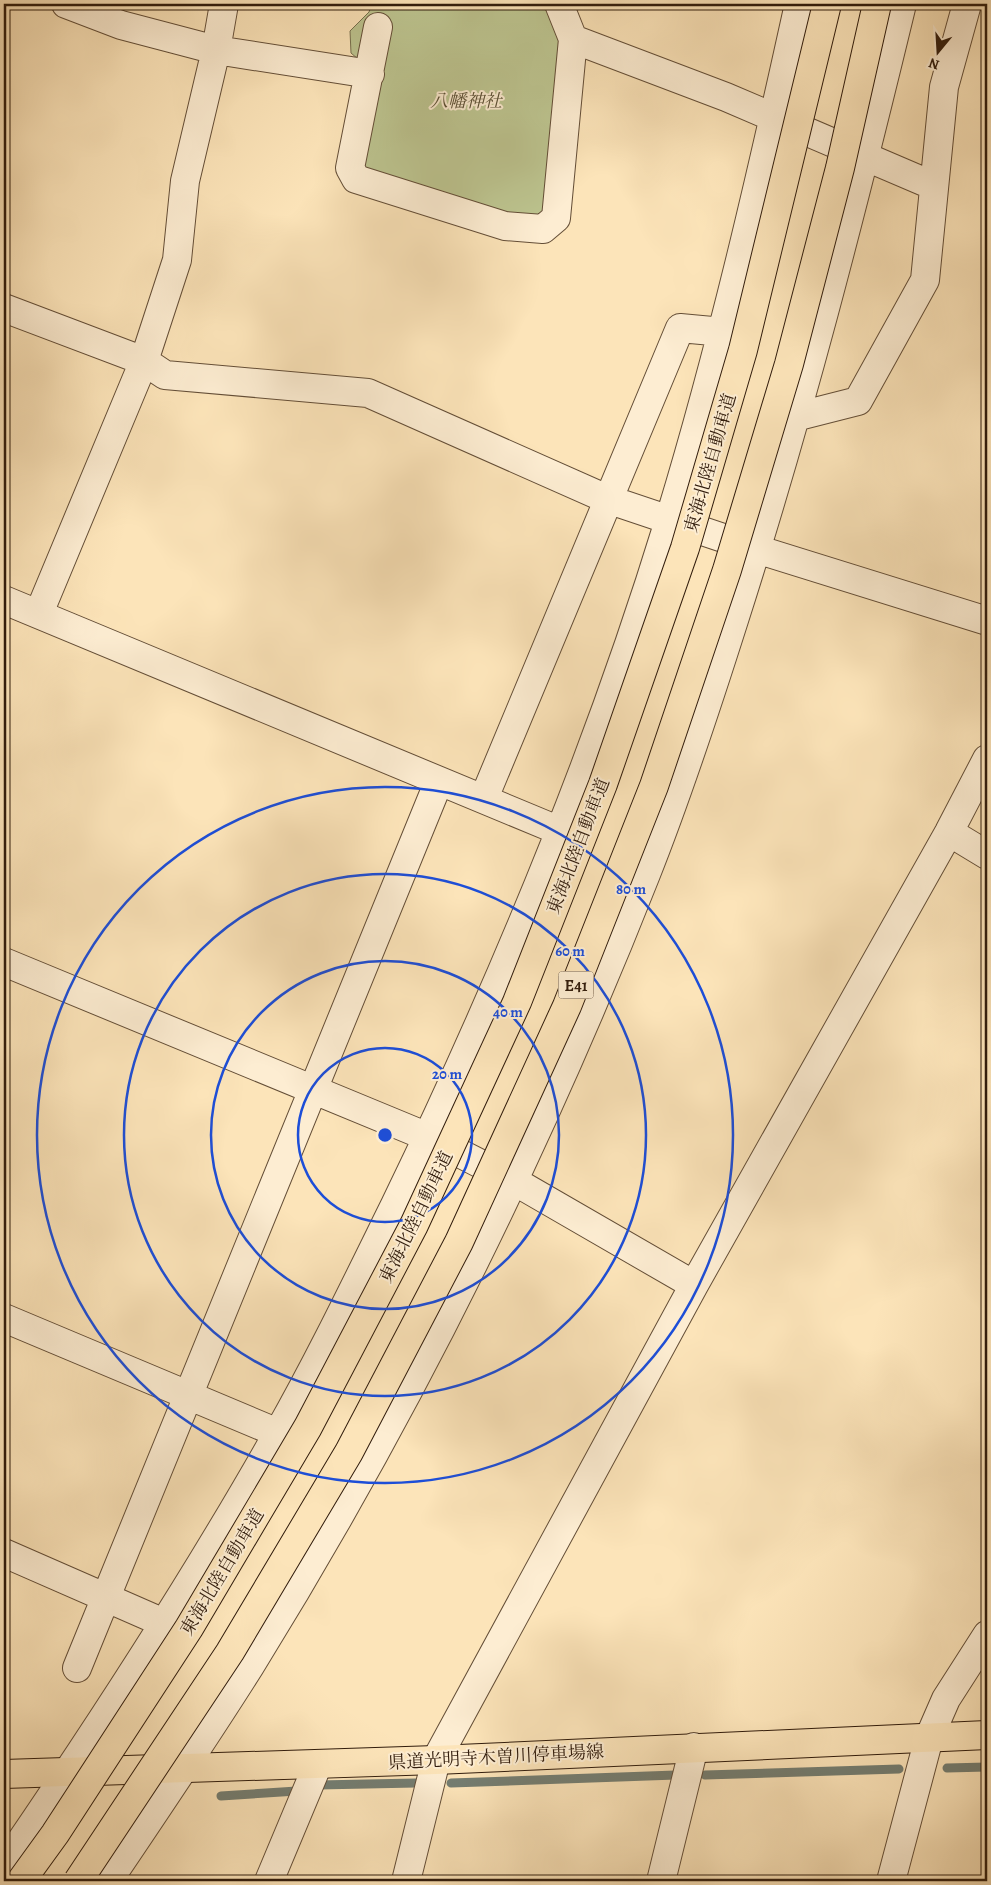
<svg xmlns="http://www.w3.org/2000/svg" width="991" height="1885" font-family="Alegreya,'Noto Serif JP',serif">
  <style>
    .green { fill: #bdc590; stroke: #77704e }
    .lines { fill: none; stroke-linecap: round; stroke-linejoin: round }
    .stream { stroke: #747d71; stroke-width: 9 }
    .minor-casing { stroke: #644e37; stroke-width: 30 }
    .major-casing { stroke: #311c0c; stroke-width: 30 }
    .minor { stroke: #fdedd2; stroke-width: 28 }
    .major { stroke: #fce4b9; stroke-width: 28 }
    .highway-bridge-casing { stroke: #311c0c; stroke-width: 30; stroke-linecap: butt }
    .highway-bridge { stroke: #fce4b9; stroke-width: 28 }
    .ring { fill: none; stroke: #1d4ed8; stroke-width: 2.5 }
    .labels { text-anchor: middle; stroke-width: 4; stroke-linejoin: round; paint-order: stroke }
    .shield { fill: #fdedd2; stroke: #6e5b47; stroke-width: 1 }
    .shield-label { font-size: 16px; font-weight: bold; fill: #311c0c }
    .park-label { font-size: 18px; font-style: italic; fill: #5b4f34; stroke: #fdedd2 }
    .street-label { font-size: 18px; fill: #311c0c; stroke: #fdedd2 }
    .centre { fill: #1d4ed8; stroke: #fdedd2; stroke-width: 2.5 }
    .ring-label { font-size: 15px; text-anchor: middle; font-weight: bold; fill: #1d4ed8; stroke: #fdedd2; stroke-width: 4; stroke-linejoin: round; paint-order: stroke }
  </style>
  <rect width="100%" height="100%" fill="#fce4b9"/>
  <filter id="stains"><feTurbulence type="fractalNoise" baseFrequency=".004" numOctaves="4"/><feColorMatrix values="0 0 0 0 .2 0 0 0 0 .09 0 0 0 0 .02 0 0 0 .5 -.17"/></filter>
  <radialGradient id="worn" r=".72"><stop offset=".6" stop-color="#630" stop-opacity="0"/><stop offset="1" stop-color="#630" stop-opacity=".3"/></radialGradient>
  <path class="green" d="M372 4H549L573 39 543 233 350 168 373 72 351 53 350 31 369 12Z"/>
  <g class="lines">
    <path class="stream" d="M947 1768 987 1767
      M705 1775 899 1769
      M451 1783 676 1775
      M318 1785 416 1783
      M221 1796 297 1791"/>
    <defs>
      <path id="minor" d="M66 4 121 25 216 50 370 74
        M378 27 350 168 356 179 505 226 543 229 556 218 573 39 559 4
        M573 39 726 97 934 186
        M4 308 144 361 165 375 368 393 607 499 756 549 987 621
        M795 417 858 401 925 280 944 87 967 4
        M4 600 560 831
        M39 613 144 361 177 260 185 181 216 50 224 4
        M484 798 680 328 723 332
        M949 832 987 855
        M4 962 428 1137 514 1181 694 1285
        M4 1318 278 1433
        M4 1553 164 1623
        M77 1668 439 781
        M4 1866C100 1726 194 1582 278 1433 320 1359 357 1282 395 1205 502 984 597 756 669 521 721 351 761 177 799 4
        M108 1881C156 1810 204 1739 250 1666 405 1416 538 1148 646 874 679 791 707 705 734 620 799 417 852 211 902 4
        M269 1881 318 1764
        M406 1881 436 1760 694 1285 949 832 987 759
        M661 1881 694 1747
        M891 1881 929 1738 946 1699 987 1635"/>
      <path id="major" d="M4 1774 436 1760 987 1735"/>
    </defs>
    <use href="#minor" class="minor-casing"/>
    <use href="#major" class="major-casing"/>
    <use href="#minor" class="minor"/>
    <use href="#major" class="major"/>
    <defs>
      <path id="highway-bridge" d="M21 1881 55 1834 189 1628 308 1427 414 1225 517 1002 603 784 685 548 743 350 827 4
        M78 1881 230 1652 349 1452 459 1242 567 1006 654 786 727 570 789 364 840 168 877 4"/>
    </defs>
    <use href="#highway-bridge" class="highway-bridge-casing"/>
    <use href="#highway-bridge" class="highway-bridge"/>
  </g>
  <g class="ring">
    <circle cx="385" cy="1135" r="87"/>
    <circle cx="385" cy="1135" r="174"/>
    <circle cx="385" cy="1135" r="261"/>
    <circle cx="385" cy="1135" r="348"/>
  </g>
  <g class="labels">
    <rect class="shield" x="558.5" y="971.5" width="35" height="27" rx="4"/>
    <g class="shield-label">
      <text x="576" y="991">E41</text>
    </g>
    <g class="park-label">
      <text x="466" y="107">八幡神社</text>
    </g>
    <g class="street-label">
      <text transform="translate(710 463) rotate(-74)" y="6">東海北陸自動車道</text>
      <text transform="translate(578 846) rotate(-69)" y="6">東海北陸自動車道</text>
      <text transform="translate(416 1217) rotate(-64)" y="6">東海北陸自動車道</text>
      <text transform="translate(222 1572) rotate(-59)" y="6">東海北陸自動車道</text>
      <text transform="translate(496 1757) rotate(-3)" y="6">県道光明寺木曽川停車場線</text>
    </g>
  </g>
  <circle cx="385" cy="1135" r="8" class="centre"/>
  <g class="ring-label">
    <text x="631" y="894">80 m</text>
    <text x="570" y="956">60 m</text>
    <text x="508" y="1017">40 m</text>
    <text x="447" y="1079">20 m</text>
  </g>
  <rect width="991" height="1885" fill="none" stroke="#fce4b9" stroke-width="20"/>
  <rect x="5" y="5" width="981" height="1875" fill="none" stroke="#311c0c" stroke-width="2.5"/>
  <rect x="10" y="10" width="971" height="1865" fill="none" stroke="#311c0c"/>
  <g transform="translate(938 52) rotate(198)" stroke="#fdedd2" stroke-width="4" paint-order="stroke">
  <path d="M0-4L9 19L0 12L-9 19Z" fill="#311c0c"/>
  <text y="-8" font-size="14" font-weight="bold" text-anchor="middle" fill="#311c0c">N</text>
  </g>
  <rect width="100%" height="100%" filter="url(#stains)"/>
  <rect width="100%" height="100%" fill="url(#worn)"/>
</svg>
